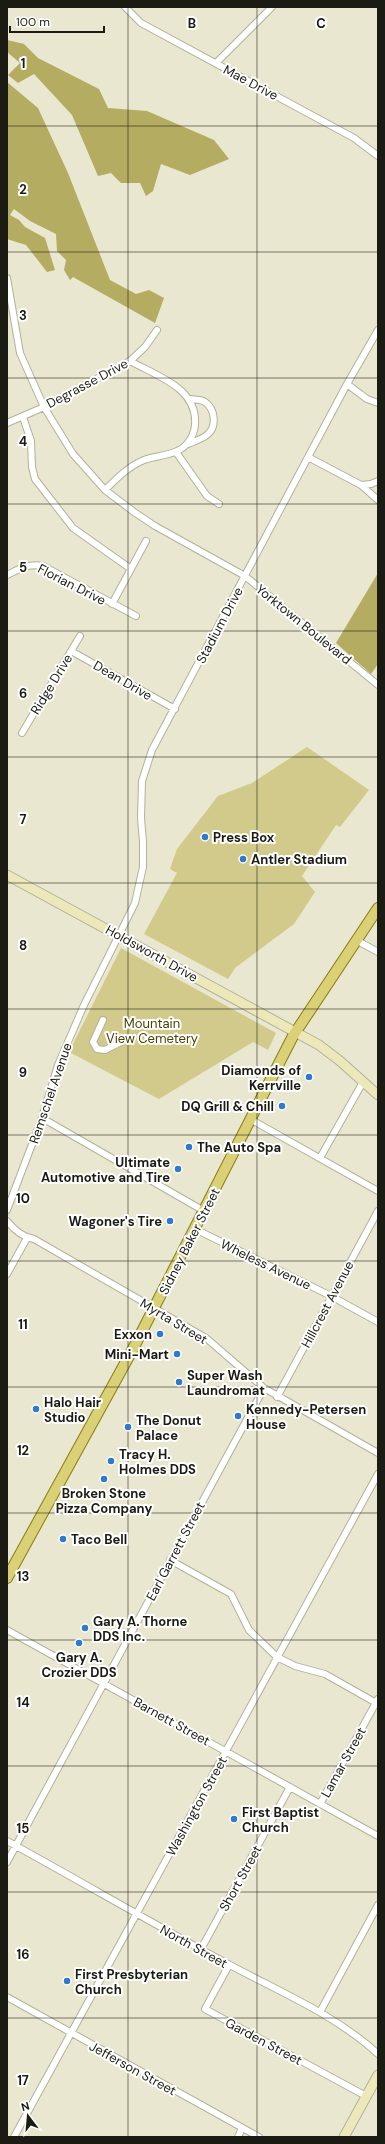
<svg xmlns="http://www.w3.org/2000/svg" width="385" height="2144" font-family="'DM Sans',sans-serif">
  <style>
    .green { fill: #d1ca8a }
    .forest { fill: #b4ac61 }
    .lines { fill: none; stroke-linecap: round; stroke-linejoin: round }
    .street-casing { stroke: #b3b19a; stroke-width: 8 }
    .secondary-casing { stroke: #b3b19a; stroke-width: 11 }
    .primary-casing { stroke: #877c17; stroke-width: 12 }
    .street { stroke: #fff; stroke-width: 6 }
    .secondary { stroke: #ece8ba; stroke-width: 9 }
    .primary { stroke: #dad075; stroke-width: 10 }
    .grid { fill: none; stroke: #1c1b13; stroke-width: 1; stroke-opacity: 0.55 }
    .poi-dot { fill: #2f7acb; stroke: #fff; stroke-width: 1.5 }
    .labels { text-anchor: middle; stroke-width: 4; stroke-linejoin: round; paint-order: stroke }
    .street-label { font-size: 13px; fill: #1c1b13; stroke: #fff }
    .poi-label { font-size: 13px; font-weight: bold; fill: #1c1b13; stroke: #fff; text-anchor: start }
    .park-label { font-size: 13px; fill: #484204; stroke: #fff }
    .grid-label { font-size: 13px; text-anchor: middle; font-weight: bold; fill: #1c1b13; stroke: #fff; stroke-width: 4; stroke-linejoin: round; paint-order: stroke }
  </style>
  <rect width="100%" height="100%" fill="#e9e7cf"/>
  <path class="green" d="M307 747 369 790 340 827 336 825 302 876 315 892 294 924 235 968 228 979 144 934 177 873 170 869 177 849 218 796 252 783Z
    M121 948 276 1033 268 1050 253 1042 159 1099 69 1052Z"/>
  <path class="forest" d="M7 40 24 44 38 58 99 89 108 108 147 111 214 140 229 159 190 175 161 164 153 191 146 196 140 183H121L111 173 98 176 72 115 34 74 18 83 8 75 20 63 7 52Z
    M7 82 38 108 68 173 110 280 136 294 149 290 164 298 155 323 73 277 70 280 64 270 66 260 57 251 56 234 30 221 14 209 10 215 19 220 25 227 45 238 55 270 47 272 26 245 7 239Z
    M378 573V664L371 674 336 643Z"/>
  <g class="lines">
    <defs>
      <path id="street" d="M125 7 141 23 354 138 378 156
        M216 63 272 7
        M7 278 20 353 44 407 73 454 105 490 134 512 155 526 245 576 378 685
        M347 384 367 399 378 403
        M23 417 31 441 32 467 35 479 73 528 131 569
        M7 423 44 407 130 361 145 347 157 330
        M188 444C195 441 203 439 208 434 217 426 215 409 205 402 201 399 195 400 190 399
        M176 452 207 496 219 504
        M308 457 361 485 371 484 378 481
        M361 485 378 500
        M105 490C117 478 129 466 144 460 154 456 167 456 177 451 187 447 194 436 195 425 198 388 157 376 130 361
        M7 575C19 569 29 563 43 566L136 616
        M112 604 146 541
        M71 651 175 709
        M22 733 80 636
        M356 940 378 952
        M103 1020 93 1042 97 1049 105 1050 127 1039
        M42 1118 204 1211
        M250 1119 378 1191
        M320 1158 363 1082
        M7 1210 42 1118 58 1065 84 1005 135 903 143 867V842L141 818 142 781 152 750 347 384 378 330
        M7 1221C14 1230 23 1237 34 1239L206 1338 264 1388 378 1453
        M195 1229 331 1296 378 1322
        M7 1274 27 1238
        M277 1397 378 1211
        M170 1560 231 1594 249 1630 277 1657 295 1666 325 1674 378 1704
        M7 1630 378 1836
        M320 1804 378 1699
        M7 1841C82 1882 155 1925 230 1965 280 1992 336 2015 378 2054
        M7 1862 264 1388
        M201 1949 290 1787
        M229 1965 205 2009 366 2096
        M7 1997 259 2137
        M320 2012 378 1905
        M14 2137 378 1474
        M238 2137 242 2128"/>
      <path id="secondary" d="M7 875 319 1045 340 1061 378 1095
        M344 2137 378 2075"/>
      <path id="primary" d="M7 1578 134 1347 293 1036 378 908"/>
    </defs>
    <use href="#street" class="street-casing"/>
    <use href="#secondary" class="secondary-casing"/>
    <use href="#primary" class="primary-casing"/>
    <use href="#street" class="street"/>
    <use href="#secondary" class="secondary"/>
    <use href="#primary" class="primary"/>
  </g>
  <path class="grid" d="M128 7V2137M257 7V2137M7 126H378M7 252H378M7 378H378M7 504H378M7 631H378M7 757H378M7 883H378M7 1009H378M7 1135H378M7 1261H378M7 1387H378M7 1513H378M7 1640H378M7 1766H378M7 1892H378M7 2018H378"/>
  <g class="poi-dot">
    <circle cx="205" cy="837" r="4"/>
    <circle cx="243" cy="859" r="4"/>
    <circle cx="309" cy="1077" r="4"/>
    <circle cx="282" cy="1106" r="4"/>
    <circle cx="189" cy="1147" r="4"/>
    <circle cx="178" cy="1169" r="4"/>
    <circle cx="170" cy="1221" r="4"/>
    <circle cx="160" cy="1334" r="4"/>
    <circle cx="177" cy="1354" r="4"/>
    <circle cx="179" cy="1382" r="4"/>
    <circle cx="36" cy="1409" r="4"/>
    <circle cx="238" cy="1416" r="4"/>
    <circle cx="128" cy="1427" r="4"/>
    <circle cx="111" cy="1461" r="4"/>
    <circle cx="104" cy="1479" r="4"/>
    <circle cx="63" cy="1539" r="4"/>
    <circle cx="85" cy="1628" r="4"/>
    <circle cx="79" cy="1643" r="4"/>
    <circle cx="234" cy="1819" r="4"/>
    <circle cx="67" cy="1981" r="4"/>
  </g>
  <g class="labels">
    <g class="street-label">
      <text transform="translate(251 82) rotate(28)" y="5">Mae Drive</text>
      <text transform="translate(87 383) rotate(-28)" y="5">Degrasse Drive</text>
      <text transform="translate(72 584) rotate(27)" y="5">Florian Drive</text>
      <text transform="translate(304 624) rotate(39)" y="5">Yorktown Boulevard</text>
      <text transform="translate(219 625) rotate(-62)" y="5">Stadium Drive</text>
      <text transform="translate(123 680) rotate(30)" y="5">Dean Drive</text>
      <text transform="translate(51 684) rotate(-59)" y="5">Ridge Drive</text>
      <text transform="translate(152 953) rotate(29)" y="5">Holdsworth Drive</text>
      <text transform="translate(50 1093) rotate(-71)" y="5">Remschel Avenue</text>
      <text transform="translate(189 1241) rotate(-63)" y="5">Sidney Baker Street</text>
      <text transform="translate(266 1264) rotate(26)" y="5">Wheless Avenue</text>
      <text transform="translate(327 1304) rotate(-62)" y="5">Hillcrest Avenue</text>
      <text transform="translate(174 1321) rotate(31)" y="5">Myrta Street</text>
      <text transform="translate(175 1551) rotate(-62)" y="5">Earl Garrett Street</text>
      <text transform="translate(172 1721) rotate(29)" y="5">Barnett Street</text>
      <text transform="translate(343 1762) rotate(-61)" y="5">Lamar Street</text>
      <text transform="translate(196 1806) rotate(-61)" y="5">Washington Street</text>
      <text transform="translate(240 1878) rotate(-61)" y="5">Short Street</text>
      <text transform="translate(194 1946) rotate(29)" y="5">North Street</text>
      <text transform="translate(264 2041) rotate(28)" y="5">Garden Street</text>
      <text transform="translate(133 2068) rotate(29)" y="5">Jefferson Street</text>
    </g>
    <g class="poi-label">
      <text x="213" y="842">Press Box</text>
      <text x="251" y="864">Antler Stadium</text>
      <text x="301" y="1075" text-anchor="end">Diamonds of<tspan x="301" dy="15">Kerrville</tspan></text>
      <text x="274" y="1111" text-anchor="end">DQ Grill &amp; Chill</text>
      <text x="197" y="1152">The Auto Spa</text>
      <text x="170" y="1167" text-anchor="end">Ultimate<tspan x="170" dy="15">Automotive and Tire</tspan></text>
      <text x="162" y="1226" text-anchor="end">Wagoner's Tire</text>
      <text x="152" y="1339" text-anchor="end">Exxon</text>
      <text x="169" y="1359" text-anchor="end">Mini-Mart</text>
      <text x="187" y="1380">Super Wash<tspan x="187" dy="15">Laundromat</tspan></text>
      <text x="44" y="1407">Halo Hair<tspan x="44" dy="15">Studio</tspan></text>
      <text x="246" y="1414">Kennedy-Petersen<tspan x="246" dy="15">House</tspan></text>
      <text x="136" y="1425">The Donut<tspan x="136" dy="15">Palace</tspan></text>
      <text x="119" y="1459">Tracy H.<tspan x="119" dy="15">Holmes DDS</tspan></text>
      <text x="104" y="1498" text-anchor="middle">Broken Stone<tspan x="104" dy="15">Pizza Company</tspan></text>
      <text x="71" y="1544">Taco Bell</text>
      <text x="93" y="1626">Gary A. Thorne<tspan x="93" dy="15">DDS Inc.</tspan></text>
      <text x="79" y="1662" text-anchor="middle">Gary A.<tspan x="79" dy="15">Crozier DDS</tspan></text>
      <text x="242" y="1817">First Baptist<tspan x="242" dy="15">Church</tspan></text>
      <text x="75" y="1979">First Presbyterian<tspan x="75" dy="15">Church</tspan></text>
    </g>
    <g class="park-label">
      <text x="152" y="1028">Mountain<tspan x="152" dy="15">View Cemetery</tspan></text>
    </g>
  </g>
  <g class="grid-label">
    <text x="192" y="28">B</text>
    <text x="321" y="28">C</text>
    <text x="23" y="68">1</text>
    <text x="23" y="194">2</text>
    <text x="23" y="320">3</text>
    <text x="23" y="446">4</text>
    <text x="23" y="572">5</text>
    <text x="23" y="698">6</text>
    <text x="23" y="824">7</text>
    <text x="23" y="950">8</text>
    <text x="23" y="1077">9</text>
    <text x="23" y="1203">10</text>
    <text x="23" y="1329">11</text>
    <text x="23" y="1455">12</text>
    <text x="23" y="1581">13</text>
    <text x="23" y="1707">14</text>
    <text x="23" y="1833">15</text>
    <text x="23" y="1959">16</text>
    <text x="23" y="2085">17</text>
  </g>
  <rect width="385" height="2144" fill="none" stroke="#1c1b13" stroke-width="16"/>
  <g transform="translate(28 2116) rotate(344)" stroke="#ffffff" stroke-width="3" paint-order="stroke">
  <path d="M0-3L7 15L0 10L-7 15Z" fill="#1c1b13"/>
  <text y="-6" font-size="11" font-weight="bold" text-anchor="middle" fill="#1c1b13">N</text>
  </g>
  <path d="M10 26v6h94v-6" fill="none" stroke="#1c1b13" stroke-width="2"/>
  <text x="16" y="26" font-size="12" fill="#1c1b13" stroke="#ffffff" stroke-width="3" paint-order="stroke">100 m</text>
</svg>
